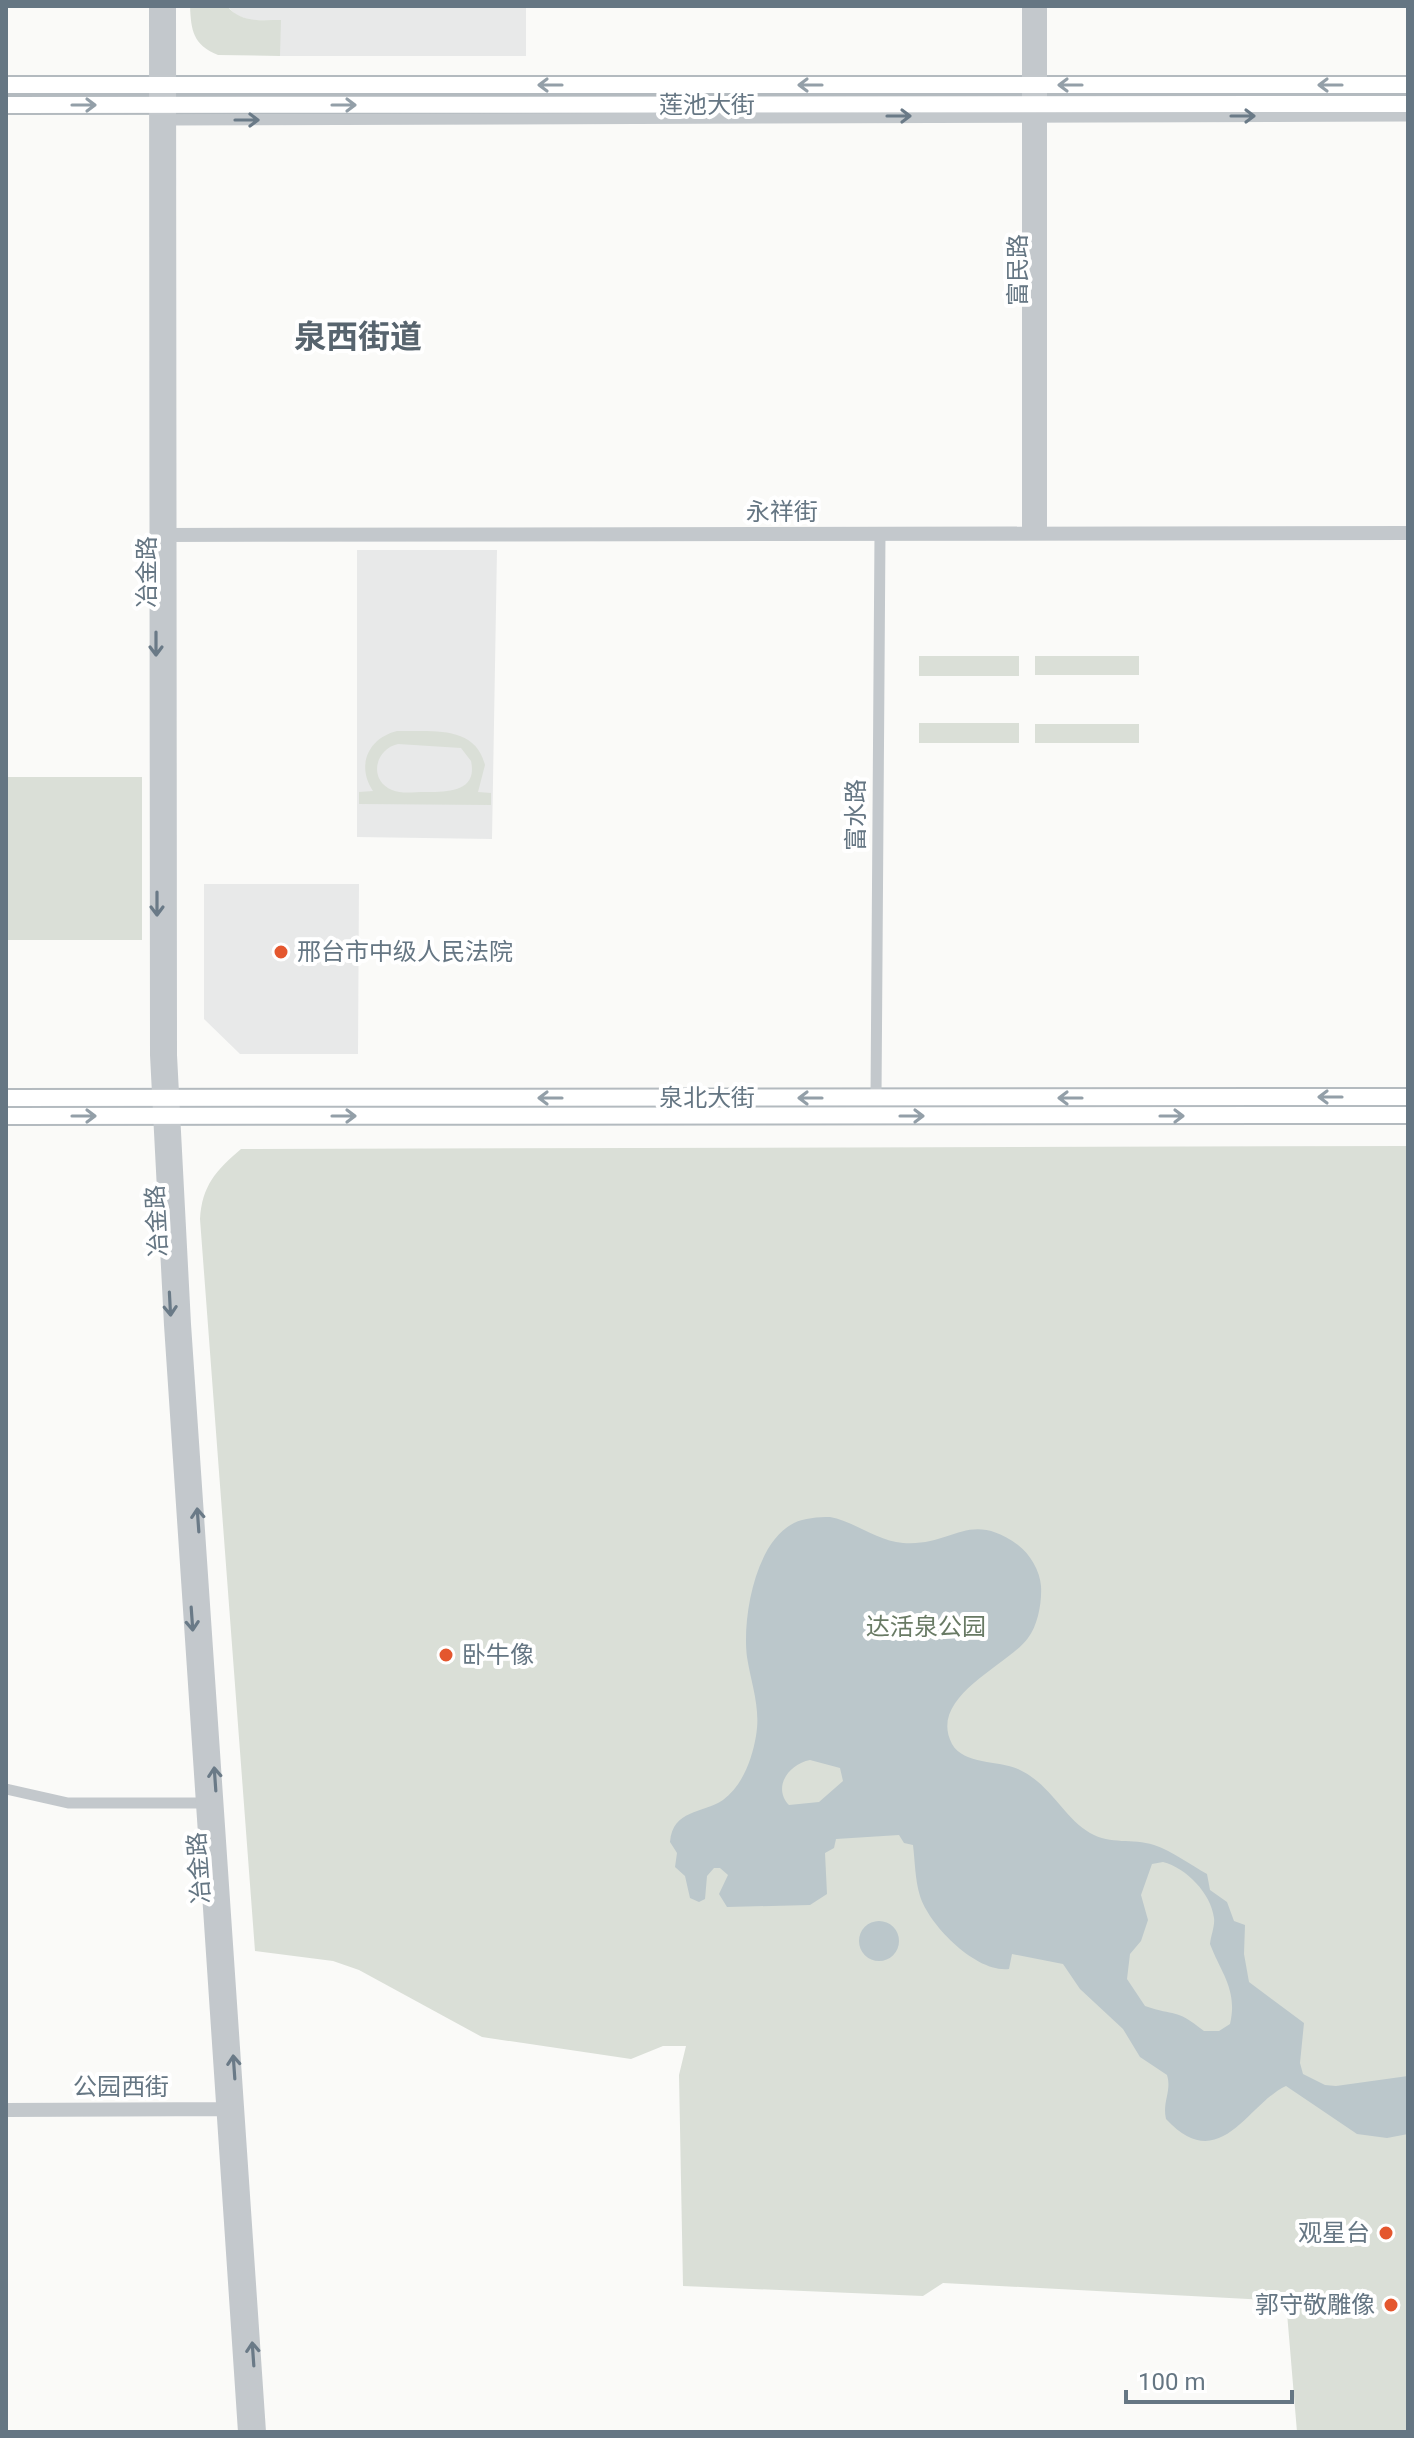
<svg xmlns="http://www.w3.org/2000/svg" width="1414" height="2438" font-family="Roboto,'Noto Sans SC',sans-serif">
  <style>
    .built { fill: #e8e9e9 }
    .green { fill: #dadfd7; fill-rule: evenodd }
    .water { fill: #bbc7cb; fill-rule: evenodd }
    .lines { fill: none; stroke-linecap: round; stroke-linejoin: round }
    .secondary-casing { stroke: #b3babf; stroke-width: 20 }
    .minor { stroke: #c3c8cc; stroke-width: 11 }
    .tertiary { stroke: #c3c8cc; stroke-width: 14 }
    .secondary { stroke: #fff; stroke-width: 16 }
    .oneway { stroke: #939fa8 }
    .oneway2 { stroke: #6a7a87 }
    .poi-dot { fill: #e4572e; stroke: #fff; stroke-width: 3 }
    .labels { text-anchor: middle; stroke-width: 8; stroke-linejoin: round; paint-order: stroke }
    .street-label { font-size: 24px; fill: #657683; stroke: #fff }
    .poi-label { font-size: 24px; fill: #657683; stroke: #fff; text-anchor: start }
    .park-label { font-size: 24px; fill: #687a64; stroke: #fff }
    .district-label { font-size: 32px; font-weight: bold; fill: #57646e; stroke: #fff }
  </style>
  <rect width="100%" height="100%" fill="#fafaf8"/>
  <path class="built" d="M227 6H526V56H280V21L250 20 236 15Z
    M357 550H497L492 839 357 837Z
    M204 884H359L358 1054H240L204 1019Z"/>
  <path class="green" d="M190 6H227C241 23 260 20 281 20L280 56 218 55C193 45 191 30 190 6Z
    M919 656H1019V676H919Z
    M1035 656H1139V675H1035Z
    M919 723H1019V743H919Z
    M1035 724H1139V743H1035Z
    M397 731C430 732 475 724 485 765L478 792 491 793V805L359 804V792L373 791C356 766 368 738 397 731ZM398 744 461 748 471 761C478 793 446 792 424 792 414 792 401 794 392 790 368 780 375 749 398 744Z
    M6 777H142V940H6Z
    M1408 1146V2432H1297L1286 2301 943 2283 923 2296 683 2286 679 2075 686 2046H663L631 2059 482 2037 359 1970 333 1961 255 1951 200 1219C202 1186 216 1170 241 1149Z"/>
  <path class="water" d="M830 1517C856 1522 877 1541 903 1543 953 1547 968 1509 1018 1545 1030 1554 1040 1571 1041 1586 1042 1602 1038 1625 1028 1638 1009 1665 927 1697 952 1744 964 1765 998 1760 1018 1769 1051 1784 1063 1817 1090 1833 1111 1845 1132 1838 1154 1845 1172 1851 1191 1865 1207 1874L1210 1890 1227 1902 1234 1921 1245 1925 1244 1954 1249 1982 1304 2023 1300 2063 1303 2074 1325 2085 1336 2086 1408 2076V2134L1387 2138 1357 2134 1286 2086C1247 2104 1220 2177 1166 2119 1162 2102 1172 2091 1167 2075L1140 2057 1123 2029 1080 1989 1063 1964 1012 1954 1009 1969C976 1973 929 1925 920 1896 915 1880 915 1861 913 1845L904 1843 899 1835 836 1839 834 1848 825 1853 827 1894 810 1905 727 1907 719 1894 728 1875 720 1868H714L707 1876 705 1899 699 1902 690 1898 685 1876 675 1867 677 1853 670 1842C673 1809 702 1814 723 1800 743 1785 752 1759 756 1736 761 1708 751 1683 747 1657 742 1619 755 1542 794 1523 804 1518 818 1517 830 1517ZM810 1760 840 1768 843 1781 819 1802 789 1805C772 1787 789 1764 810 1760ZM1163 1862C1186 1868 1211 1893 1214 1918 1215 1926 1211 1935 1210 1944 1221 1973 1238 1990 1230 2024L1219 2031H1204C1174 2007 1176 2017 1145 2006L1127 1979 1130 1954 1141 1941 1148 1920 1141 1895 1152 1864Z
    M859 1941a20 20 0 1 1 40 0a20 20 0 1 1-40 0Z"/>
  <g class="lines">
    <defs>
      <path id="secondary" d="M6 85H1408
        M6 105 1408 104
        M6 1098 1408 1097
        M6 1116 1408 1115"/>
    </defs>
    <use href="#secondary" class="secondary-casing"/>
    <path class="minor" d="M169 120 1408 116
      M876 1098 880 533
      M6 1789 68 1803H204"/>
    <path class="tertiary" d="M156 6 157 1055 171 1325 245 2432
      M169 6 170 1055 184 1324 259 2432
      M1029 533V6
      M1040 533V6
      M160 535 1408 533
      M6 2110 234 2109"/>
    <use href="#secondary" class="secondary"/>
  </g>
  <defs><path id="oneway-shaft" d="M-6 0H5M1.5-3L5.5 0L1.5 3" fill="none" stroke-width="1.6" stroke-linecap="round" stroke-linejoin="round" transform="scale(2)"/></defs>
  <g class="oneway">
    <use href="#oneway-shaft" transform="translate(550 85) rotate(180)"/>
    <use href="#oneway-shaft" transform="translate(810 85) rotate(180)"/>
    <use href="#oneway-shaft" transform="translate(1070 85) rotate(180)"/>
    <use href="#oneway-shaft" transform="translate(1330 85) rotate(180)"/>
    <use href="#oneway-shaft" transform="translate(84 105)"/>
    <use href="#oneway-shaft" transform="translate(344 105)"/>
    <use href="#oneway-shaft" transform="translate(1330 1097) rotate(180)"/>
    <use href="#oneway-shaft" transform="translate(550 1098) rotate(180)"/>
    <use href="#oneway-shaft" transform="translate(810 1098) rotate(180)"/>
    <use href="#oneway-shaft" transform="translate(1070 1098) rotate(180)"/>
    <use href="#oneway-shaft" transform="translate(84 1116)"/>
    <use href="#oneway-shaft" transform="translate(344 1116)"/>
    <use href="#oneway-shaft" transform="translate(912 1116)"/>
    <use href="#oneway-shaft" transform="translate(1172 1116)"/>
  </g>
  <g class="oneway2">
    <use href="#oneway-shaft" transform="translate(899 116)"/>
    <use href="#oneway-shaft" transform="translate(1243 116)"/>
    <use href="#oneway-shaft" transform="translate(247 120)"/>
    <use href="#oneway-shaft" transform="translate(156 644) rotate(90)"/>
    <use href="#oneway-shaft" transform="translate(157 904) rotate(90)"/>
    <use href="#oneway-shaft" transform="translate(170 1304) rotate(87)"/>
    <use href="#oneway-shaft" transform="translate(198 1520) rotate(-94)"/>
    <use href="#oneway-shaft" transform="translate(192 1619) rotate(86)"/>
    <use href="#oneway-shaft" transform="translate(215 1779) rotate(-94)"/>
    <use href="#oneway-shaft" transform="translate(234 2067) rotate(-94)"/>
    <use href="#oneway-shaft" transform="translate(253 2354) rotate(-94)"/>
  </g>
  <g class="poi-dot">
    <circle cx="281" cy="952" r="8"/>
    <circle cx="446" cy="1655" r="8"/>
    <circle cx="1386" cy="2233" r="8"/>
    <circle cx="1391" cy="2305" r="8"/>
  </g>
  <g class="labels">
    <g class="street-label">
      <text x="707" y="113">莲池大街</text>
      <text transform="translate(1018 270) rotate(-90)" y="8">富民路</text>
      <text x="782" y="520">永祥街</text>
      <text transform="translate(147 572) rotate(-90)" y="8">冶金路</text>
      <text transform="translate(856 815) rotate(-90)" y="8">富水路</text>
      <text x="707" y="1106">泉北大街</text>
      <text transform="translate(157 1221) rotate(-93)" y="8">冶金路</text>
      <text transform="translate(199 1868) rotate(-94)" y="8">冶金路</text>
      <text x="121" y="2095">公园西街</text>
    </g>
    <g class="poi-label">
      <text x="297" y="960">邢台市中级人民法院</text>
      <text x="462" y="1663">卧牛像</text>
      <text x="1370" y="2241" text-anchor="end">观星台</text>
      <text x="1375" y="2313" text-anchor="end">郭守敬雕像</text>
    </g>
    <g class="park-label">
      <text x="926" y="1635">达活泉公园</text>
    </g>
    <g class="district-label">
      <text x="358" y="348">泉西街道</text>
    </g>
  </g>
  <rect width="1414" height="2438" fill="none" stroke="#657683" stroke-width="16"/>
  <path d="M1126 2390v12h166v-12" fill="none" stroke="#657683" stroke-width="4"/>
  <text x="1138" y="2390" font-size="24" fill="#657683" stroke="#ffffff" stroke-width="6" paint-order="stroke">100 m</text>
</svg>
